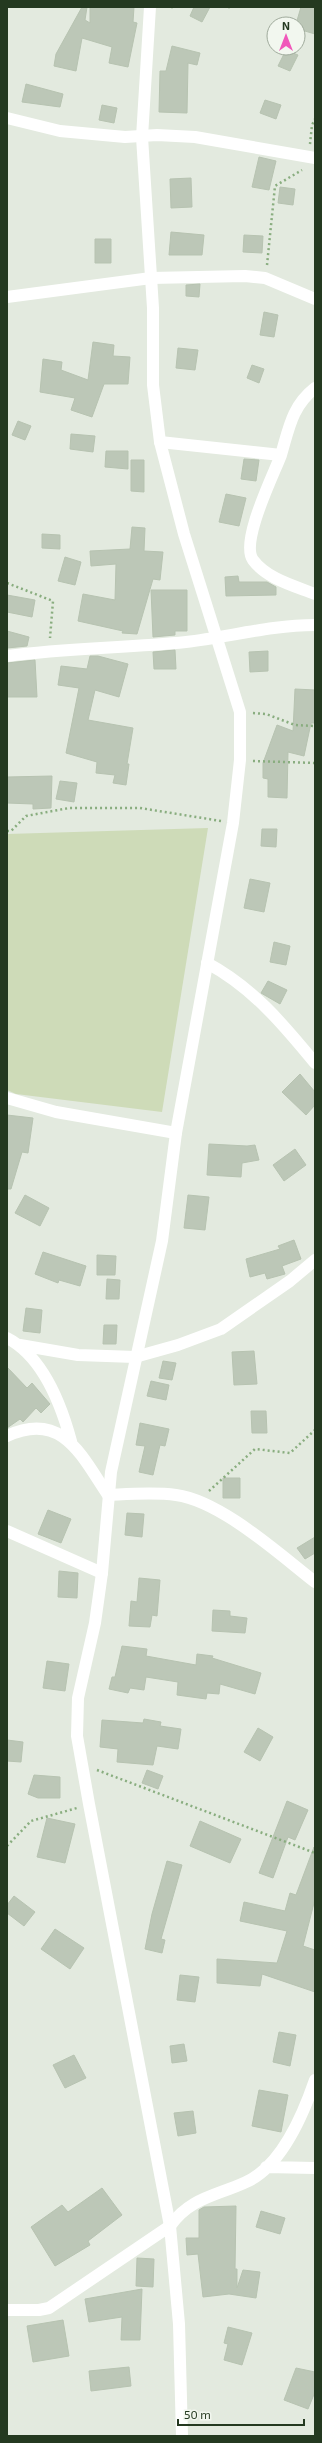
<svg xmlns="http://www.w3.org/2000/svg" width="322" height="2443" font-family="'Exo 2',sans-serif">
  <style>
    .green { fill: #cedbb8 }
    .building { fill: #bcc7b7; stroke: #b7c3b1 }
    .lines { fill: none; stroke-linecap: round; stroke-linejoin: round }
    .path { stroke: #89ad7f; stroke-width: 2.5; stroke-dasharray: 2 3; stroke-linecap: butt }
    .minor { stroke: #fff; stroke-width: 12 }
    .tertiary { stroke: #fff; stroke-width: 12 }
  </style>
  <rect width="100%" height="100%" fill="#e3eadf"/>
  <path class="green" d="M208 828 162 1112 16 1094 7 1090V834Z"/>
  <path class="building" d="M82 7H87L85 20 90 23V7H134L133 22 137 23 128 67 109 63 112 47 82 38 76 71 54 66 56 54Z
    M194 7H210L202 22 190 16Z
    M301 7H315V34L298 29 299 24H296Z
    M172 46 200 53 197 65 188 63 187 113 159 112 160 71H166Z
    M286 50 298 55 290 71 278 66Z
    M26 84 63 94 60 107 22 102Z
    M265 100 281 105 276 119 260 113Z
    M102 105 117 108 114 123 99 120Z
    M259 157 276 161 269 190 252 187Z
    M191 178 192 207 171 208 170 179Z
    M280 187 295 189 293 205 278 203Z
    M171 232 204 235 202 255H169Z
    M244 235 263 236 262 253 243 252Z
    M95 239H111V263H95Z
    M200 284 199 297 186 296V285Z
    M264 312 278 315 274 337 260 335Z
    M93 342 114 345 113 356 130 357 128 384H104L92 417 71 410 75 398 40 392 43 359 62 362 61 370 88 380Z
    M178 348 198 350 195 370 176 368Z
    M252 365 264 369 259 383 247 378Z
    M18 421 31 426 25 440 12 435Z
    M71 434 95 436 93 452 70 449Z
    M106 451H128V469L105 467Z
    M244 459 259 460 256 481 241 479Z
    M131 460H144V492L131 491Z
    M226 494 246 498 239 526 219 522Z
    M132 527 145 528 144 551 163 552 160 580 153 579 137 634 122 633 123 631 78 621 83 594 115 600 116 564 91 566 90 551 130 549Z
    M42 534 60 535V549L42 548Z
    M65 557 81 562 75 585 58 581Z
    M238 576 239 582H267L276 587V595L226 596 225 577Z
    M151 590H187V631H175V635L153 637Z
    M7 595 35 600 32 617 7 612Z
    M7 631 29 637 27 646 7 648Z
    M175 650 176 669H154L153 652Z
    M268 651V671L250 672 249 652Z
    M90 656H98L128 664 119 697 95 690 88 720 133 728 127 764H129L126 785 113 783 115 775 96 773 97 762 66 753 79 688 58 685 61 666 87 669Z
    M35 660 37 697H7V663Z
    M295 689 315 690V723H311L304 756 288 752 287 798 268 797V779L263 778V763L277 725 293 731Z
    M52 776 51 808 33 809V804L7 803V777Z
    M60 781 77 783 74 802 56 799Z
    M262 829H277L276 847 261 846Z
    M250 879 270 883 264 912 244 908Z
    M274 942 290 946 286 965 270 962Z
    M268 981 287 990 280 1004 261 993Z
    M300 1074 315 1092V1105L306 1115 282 1092Z
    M7 1115 33 1118 28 1153 22 1152 11 1189H7Z
    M209 1144 247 1146 255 1145 259 1160 242 1163 241 1177 207 1175Z
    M295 1149 306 1165 284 1181 273 1165Z
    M25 1195 49 1208 40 1226 15 1213Z
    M188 1195 209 1197 205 1230 184 1228Z
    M294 1240 301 1259 282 1266 285 1274 267 1279 265 1273 250 1277 246 1259 280 1249 278 1246Z
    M43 1252 86 1266 80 1286 59 1280 58 1283 35 1274Z
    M97 1255 116 1256 115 1275H97Z
    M107 1279 120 1280 119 1299H106Z
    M26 1308 42 1310 40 1333 23 1331Z
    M104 1325H117L116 1344H103Z
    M254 1351 257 1384 234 1385 232 1352Z
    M163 1361 176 1363 172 1380 159 1378Z
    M7 1367 27 1388 32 1383 50 1404 41 1413 36 1408 23 1422 20 1419 7 1428Z
    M151 1381 169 1385 166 1400 147 1396Z
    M251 1411H266L267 1433H252Z
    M140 1423 169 1429 165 1446 160 1445 153 1475 139 1472 145 1446 136 1445Z
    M223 1478H240V1498H223Z
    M48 1510 71 1519 61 1543 38 1534Z
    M127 1513 144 1514 142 1537 125 1535Z
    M315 1537V1553L305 1559 297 1548Z
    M59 1571 78 1573 77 1598 58 1597Z
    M139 1578 160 1580 157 1616 152 1615 150 1627 129 1626 131 1601 137 1602Z
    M213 1610 230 1611V1616L247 1618 245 1633 212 1631Z
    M122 1646 147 1649 146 1656 196 1665 197 1654 213 1656 212 1658 261 1673 255 1694 220 1684 219 1694 207 1693 206 1699 177 1695 178 1682 146 1677 144 1690 130 1688 128 1693 109 1689 112 1677H115Z
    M47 1661 69 1664 65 1691 43 1688Z
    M144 1719 161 1722 160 1726 181 1729 178 1749 157 1746 153 1765 117 1762 118 1749 100 1747 102 1720 143 1723Z
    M258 1728 273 1737 260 1761 244 1752Z
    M7 1740 23 1742 21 1762 7 1761Z
    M147 1770 163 1776 158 1789 142 1783Z
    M34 1775 60 1777V1798H38L28 1794Z
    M287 1801 308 1810 295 1840 288 1837 273 1878 259 1873Z
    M47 1818 75 1824 65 1863 37 1857Z
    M200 1821 241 1839 230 1863 190 1846Z
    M314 1847 315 1899 303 1946 315 1950V1992L262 1974 260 1986 217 1983V1959L277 1963 287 1931 240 1921 244 1902 285 1911 290 1893 296 1895Z
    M167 1861 182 1865 161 1939 165 1940 162 1953 145 1949 152 1914Z
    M14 1896 35 1912 24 1926 7 1913V1905Z
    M55 1929 84 1948 70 1969 41 1949Z
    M180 1975 199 1977 195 2002 177 2000Z
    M279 2032 296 2035 290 2066 273 2062Z
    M184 2044 187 2061 172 2063 170 2046Z
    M74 2055 86 2078 65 2088 53 2065Z
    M259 2090 288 2095 281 2132 252 2126Z
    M193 2111 196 2133 178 2136 174 2113Z
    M102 2188 122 2215 88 2241 90 2245 55 2266 31 2227 62 2205 68 2212Z
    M236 2206 235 2269H237V2288L243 2270 260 2272 256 2298 229 2294 203 2297 198 2254 187 2255 186 2238H199V2210L204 2207Z
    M261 2211 285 2218 280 2234 256 2227Z
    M137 2258 154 2259 153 2287 136 2286Z
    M142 2289 140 2340H121L122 2317 89 2322 85 2299Z
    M63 2320 69 2356 33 2362 27 2326Z
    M228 2327 252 2333 242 2365 224 2360 228 2344 224 2343Z
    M129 2367 131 2386 91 2391 89 2371Z
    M296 2368 315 2372V2392L308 2409 284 2400Z"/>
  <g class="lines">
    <path class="path" d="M171 7H175
      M228 7H233
      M310 144 312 125 315 119
      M267 265 275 186 302 170
      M7 583 53 601 50 638
      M253 713 266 714 295 725 315 726
      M253 761 315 763
      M7 831H11L26 816 69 808H140L221 821
      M209 1491 255 1449 290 1453 315 1430
      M97 1770 315 1853
      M7 1846 31 1821 77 1808"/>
    <path class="minor" d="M7 118 60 131 125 137 157 135 195 137 315 158
      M7 297 151 278 245 276 265 278 315 299
      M160 442 281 455C273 476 240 542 253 560 267 579 295 586 315 594
      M281 455C289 428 292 406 315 388
      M7 656C66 648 126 648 186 642 229 637 271 625 315 625
      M207 963C252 987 283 1024 315 1063
      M7 1098 56 1112 176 1133
      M7 1338C42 1356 61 1404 71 1441
      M20 1345 78 1355 135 1357 178 1345 221 1329 290 1281 315 1260
      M7 1436C63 1410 82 1457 108 1495 130 1494 154 1492 176 1495 221 1501 279 1554 315 1582
      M7 1531 102 1573
      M266 2167 315 2168
      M7 2310H39L49 2308 170 2226C190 2198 215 2196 244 2183 281 2168 303 2115 315 2080"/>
    <path class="tertiary" d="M150 7 142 137 153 308V385L160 442 184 534 240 712V760L233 823 176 1133 162 1241 111 1472 102 1573 95 1623 78 1698 77 1736 89 1804 170 2226 179 2324 182 2436"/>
  </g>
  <rect width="322" height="2443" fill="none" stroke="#243920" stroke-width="16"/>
  <g transform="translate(286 36)"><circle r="19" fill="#f2f7ef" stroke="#a0ab9c"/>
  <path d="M0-3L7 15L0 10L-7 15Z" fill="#f057ba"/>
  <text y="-6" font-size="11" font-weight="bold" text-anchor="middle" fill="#243920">N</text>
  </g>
  <path d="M178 2419v6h126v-6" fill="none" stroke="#243920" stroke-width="2"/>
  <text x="184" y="2419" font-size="12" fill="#243920" stroke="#f2f7ef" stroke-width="3" paint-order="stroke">50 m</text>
</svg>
